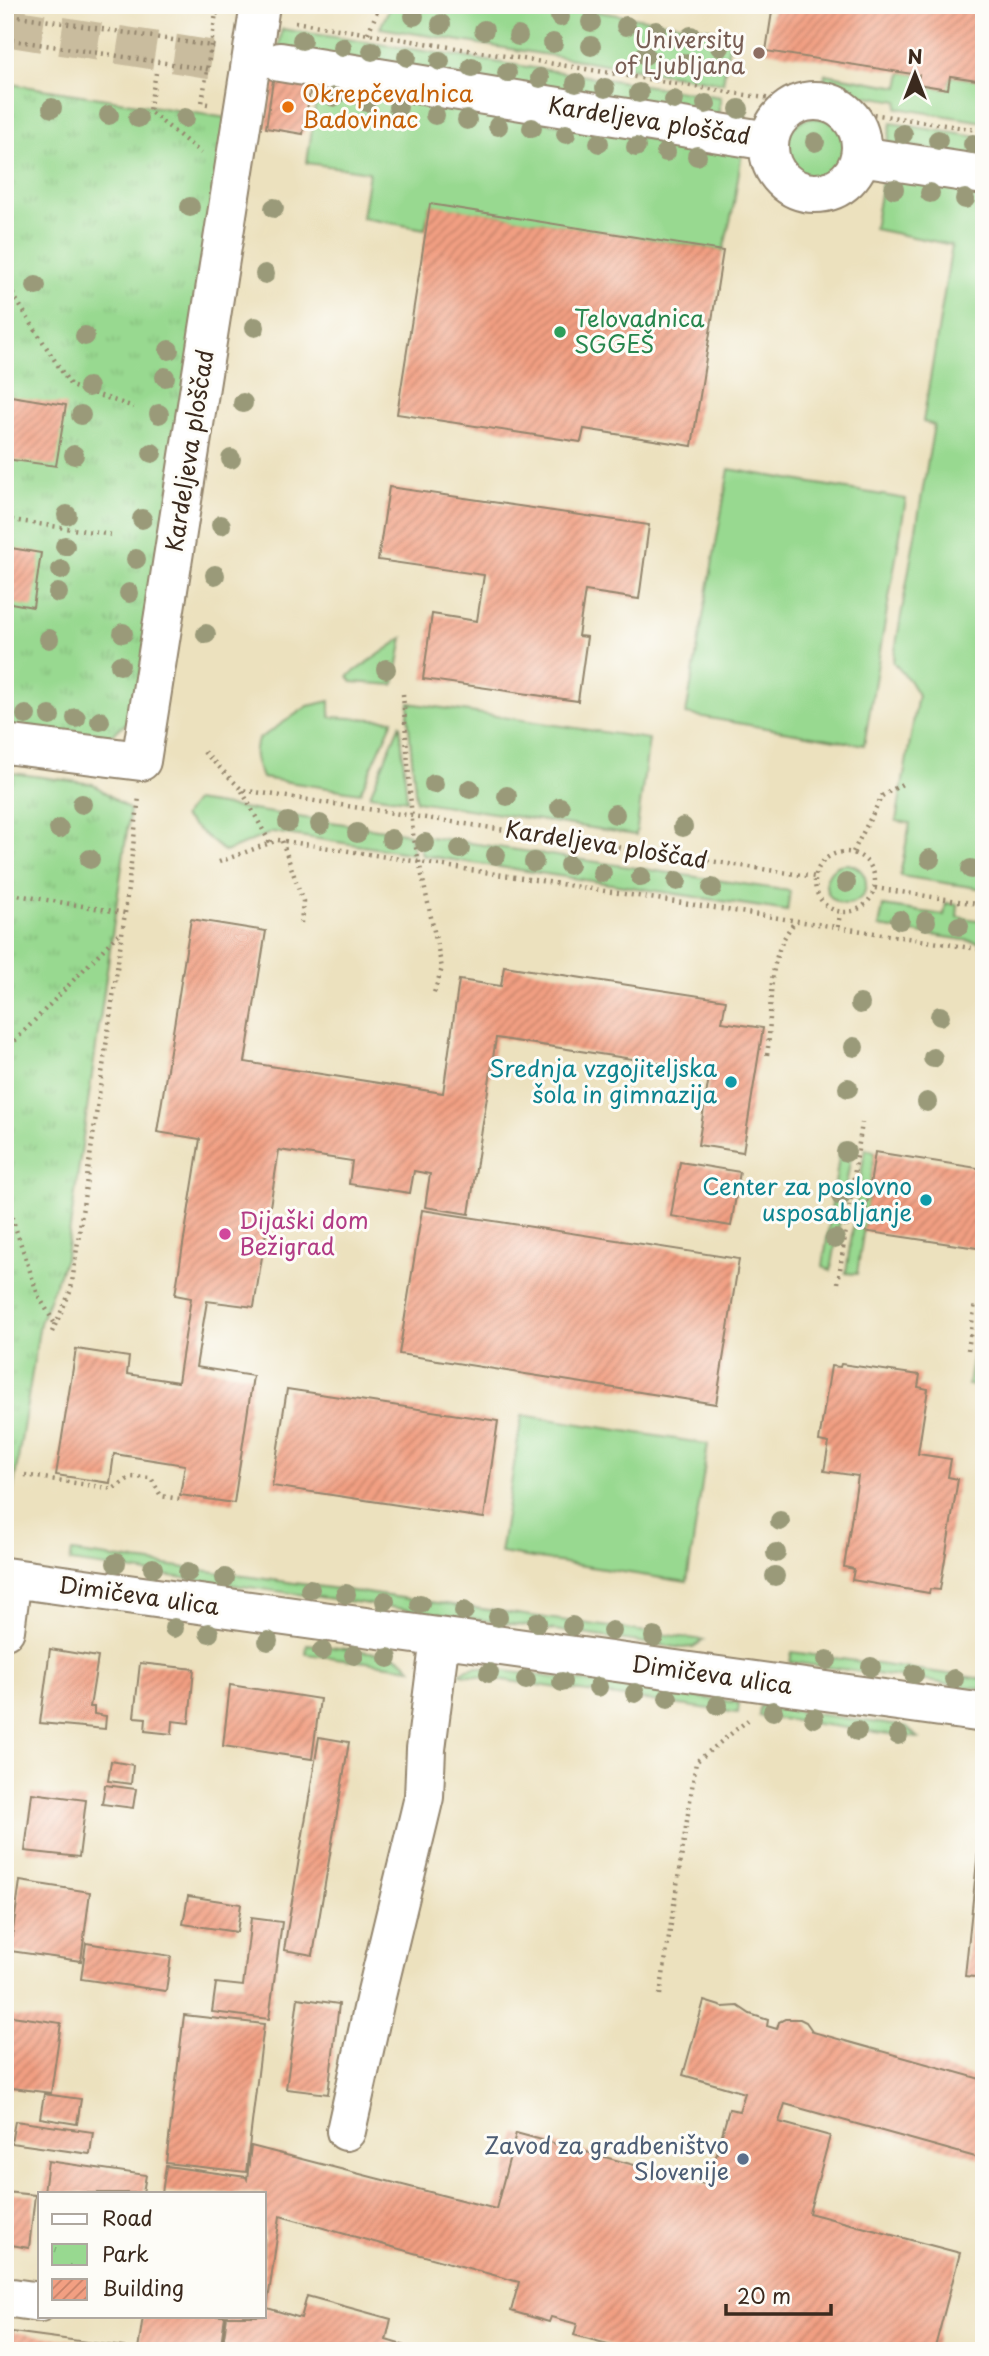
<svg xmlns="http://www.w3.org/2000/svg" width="989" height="2356" font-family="'Playpen Sans',sans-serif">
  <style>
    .grass { fill: #98d990; stroke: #6a8257; stroke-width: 2 }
    .park { fill: url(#park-tufts); stroke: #6a8257; stroke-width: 2 }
    .building { fill: url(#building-hatch) }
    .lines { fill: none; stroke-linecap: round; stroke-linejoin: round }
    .minor-tunnel { stroke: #c9bc9e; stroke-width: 38; stroke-dasharray: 38 19; stroke-linecap: butt }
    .minor-casing { stroke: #94866e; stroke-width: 42 }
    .path { stroke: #94866e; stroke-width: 4.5; stroke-dasharray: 2 5; stroke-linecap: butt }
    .minor { stroke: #fff; stroke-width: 38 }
    .tree { fill: #9a9a79 }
    .education-dot { fill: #8d6e63; stroke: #fdfcf7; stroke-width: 2.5 }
    .food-dot { fill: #e8710a; stroke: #fdfcf7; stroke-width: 2.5 }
    .leisure-dot { fill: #2e9e5b; stroke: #fdfcf7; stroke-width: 2.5 }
    .culture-dot { fill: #0f9aa8; stroke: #fdfcf7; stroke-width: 2.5 }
    .hotel-dot { fill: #d1479c; stroke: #fdfcf7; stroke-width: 2.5 }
    .service-dot { fill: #5c6f8a; stroke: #fdfcf7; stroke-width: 2.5 }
    .labels { text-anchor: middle; stroke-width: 6; stroke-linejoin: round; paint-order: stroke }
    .education-label { font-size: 23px; fill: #785e54; stroke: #fdfcf7; text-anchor: end }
    .food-label { font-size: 23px; fill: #c56008; stroke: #fdfcf7; text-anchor: start }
    .street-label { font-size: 23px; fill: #3b2a1e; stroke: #fdfcf7 }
    .leisure-label { font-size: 23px; fill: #27864d; stroke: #fdfcf7; text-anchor: start }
    .culture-label { font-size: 23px; fill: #0d838f; stroke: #fdfcf7; text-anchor: end }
    .hotel-label { font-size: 23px; fill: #b23c85; stroke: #fdfcf7; text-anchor: start }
    .service-label { font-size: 23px; fill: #4e5e75; stroke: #fdfcf7; text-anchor: end }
  </style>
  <defs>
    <pattern id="park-tufts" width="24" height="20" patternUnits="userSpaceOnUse" patternTransform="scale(1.75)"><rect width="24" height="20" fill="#98d990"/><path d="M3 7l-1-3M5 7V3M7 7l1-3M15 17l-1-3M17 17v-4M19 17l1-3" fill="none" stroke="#84ba7c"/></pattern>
    <pattern id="building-hatch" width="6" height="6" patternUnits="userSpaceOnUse" patternTransform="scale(1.75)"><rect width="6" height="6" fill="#f29f82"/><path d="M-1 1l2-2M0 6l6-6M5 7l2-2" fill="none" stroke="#c5826a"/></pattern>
  </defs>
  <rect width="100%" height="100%" fill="#fdfcf7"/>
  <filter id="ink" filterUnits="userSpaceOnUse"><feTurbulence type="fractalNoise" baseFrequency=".0143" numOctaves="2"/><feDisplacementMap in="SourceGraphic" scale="14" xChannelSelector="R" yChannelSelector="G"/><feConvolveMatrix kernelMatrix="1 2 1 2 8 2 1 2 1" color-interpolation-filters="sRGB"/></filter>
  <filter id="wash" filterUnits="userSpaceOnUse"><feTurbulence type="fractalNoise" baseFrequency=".00686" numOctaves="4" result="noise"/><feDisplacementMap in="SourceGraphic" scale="28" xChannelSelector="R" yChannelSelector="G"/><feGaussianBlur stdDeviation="1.57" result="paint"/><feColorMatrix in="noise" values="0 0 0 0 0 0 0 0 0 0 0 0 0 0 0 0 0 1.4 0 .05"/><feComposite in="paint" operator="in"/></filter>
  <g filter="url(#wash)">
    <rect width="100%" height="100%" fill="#ece1be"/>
    <path class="grass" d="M391 5H552L731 32 723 83 380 28Z
      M282 29 721 97 718 116 279 48Z
      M902 72 919 75 918 85 947 89 950 76 984 81V122L897 108 898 101 823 89 825 74 899 87Z
      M318 87 742 153 733 209 723 251 430 205 425 229 362 218 369 172 307 163Z
      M785 148a30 30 0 1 1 60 0a30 30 0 1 1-60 0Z
      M891 123 984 138V158L888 143Z
      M883 176 984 191V889L900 876 910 823 896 821 918 695 909 680 893 662 934 425 923 422 952 245 874 229Z
      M729 469 906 499 864 745 686 714Z
      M403 638 394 685 352 682 348 676Z
      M330 701V717L393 720 360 793 262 778C257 764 250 753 259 739L308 706Z
      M409 703 649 739 636 835 416 801 408 716Z
      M400 724 407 800 370 795Z
      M195 801 409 834 414 854 273 832 225 852 183 817Z
      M417 835 790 891 787 911 422 855Z
      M826 884a20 20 0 1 1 40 0a20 20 0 1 1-40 0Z
      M946 903 958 905 957 917 984 921V943L879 927 883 906 944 915Z
      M841 1143 853 1145 831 1271 823 1266Z
      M865 1149 875 1152 857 1274 846 1273Z
      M979 1315 984 1316V1386L968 1385Z
      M522 1415 708 1444 687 1582 500 1553Z
      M72 1552 704 1640 693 1647 682 1648 70 1562Z
      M307 1644 393 1655 403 1660 411 1668 306 1654Z
      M792 1652 984 1679V1689L790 1662Z
      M476 1667 739 1703 738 1713 459 1674 468 1669Z
      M760 1706 907 1727 919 1738 759 1716Z"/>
    <path class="park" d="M5 83 227 118 134 717 98 746 5 732Z
      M5 772 93 784 130 810 66 1256 40 1323 7 1528H5Z"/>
    <g id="blocks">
      <path class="building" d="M773 5H938L984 12V81L950 76 948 89 917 84 919 75 766 51Z
        M273 80 311 85 303 134 266 128Z
        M430 204 723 251 692 446 584 429 581 442 397 414Z
        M5 395 66 405 56 466 5 459Z
        M389 487 649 525 639 599 585 591 578 636 587 637 578 701 423 679 432 614 477 621 484 575 378 560Z
        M5 547 41 553 33 607 5 602Z
        M191 919 266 931 245 1062 443 1093 459 980 501 986 504 966 726 1000 722 1022 763 1028 743 1152 698 1145 710 1071 496 1038 469 1214 425 1207 430 1174 414 1171 410 1193 349 1184 352 1161 279 1150 254 1307 207 1301 196 1367 253 1376 234 1503 180 1495 185 1465 114 1454 110 1483 56 1475 76 1349 129 1357 127 1374 178 1382 191 1298 175 1295 200 1139 157 1132Z
        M875 1152 984 1169V1249L863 1231Z
        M680 1162 740 1172 731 1226 671 1216Z
        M422 1210 739 1259 716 1404 399 1354Z
        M841 1364 920 1375 918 1387 928 1389 918 1454 951 1459 948 1477 958 1479 940 1590 930 1589 929 1593 852 1580 854 1569 844 1567 858 1476 824 1471 829 1443 819 1441 831 1366 840 1367Z
        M287 1389 498 1421 484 1518 272 1486Z
        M50 1649 98 1657 90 1707H94V1714L106 1716 105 1729 40 1723Z
        M140 1663 194 1669 189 1723 173 1721 172 1734 145 1731 146 1718 134 1717Z
        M230 1685 320 1699 312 1759 223 1746Z
        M319 1737 349 1742 313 1955 284 1950Z
        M111 1761 133 1765 131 1784 108 1781Z
        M105 1785 136 1789 133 1808 102 1804Z
        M32 1793 86 1800 79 1857 25 1851Z
        M982 1813H984V1978L965 1976Z
        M20 1881 90 1892 81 1961 10 1951Z
        M188 1896 241 1904 237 1932 183 1924Z
        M251 1918 282 1922 269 2019 212 2012 216 1983 243 1986Z
        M86 1943 171 1956 166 1991 81 1979Z
        M298 1998 339 2004 328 2094 286 2089Z
        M704 2001 723 2007 738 2006 750 2014 768 2020 767 2026 777 2029 779 2022 785 2019H800L806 2022 813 2032 984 2080V2143L979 2158 785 2104 779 2122 830 2136 809 2213 960 2253 934 2351H634L574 2335 577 2324 551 2317 549 2322 511 2311 519 2282 280 2216 267 2308 301 2318 307 2296 391 2319 386 2340 422 2351H222L227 2316H264V2193H162L166 2166 246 2177 247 2179 251 2146 496 2209 516 2133 708 2185 729 2109 739 2111 745 2093 683 2075Z
        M5 2015 61 2023 51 2093 5 2087Z
        M184 2015 264 2024 246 2172 166 2163Z
        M44 2094 81 2099 77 2124 40 2118Z
        M15 2121 93 2132 90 2154 11 2143Z
        M48 2161 146 2175 143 2193H44Z
        M5 2192 35 2195 29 2248 5 2244Z
        M143 2316H225L220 2351 138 2350Z
        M12 2332 124 2347 123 2351H10Z"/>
    </g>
  </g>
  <g filter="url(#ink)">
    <use href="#blocks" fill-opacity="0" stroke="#94866e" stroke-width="2"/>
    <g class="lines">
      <path class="minor-tunnel" d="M5 27 221 61"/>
      <defs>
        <path id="minor" d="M280 62 769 141
          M769 147a46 46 0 1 1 92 0a46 46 0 1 1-92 0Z
          M860 156 984 175
          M5 744 141 761 260 5
          M5 1577 984 1713
          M5 1630 12 1578
          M346 2131 375 2000 424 1797 426 1749 440 1638
          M5 2297 40 2302"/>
      </defs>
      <use href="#minor" class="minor-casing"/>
      <path class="path" d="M5 14 218 47
        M295 22 802 104
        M368 33 380 5
        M5 39 212 70
        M156 73 149 111 201 153
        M208 104 202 103 216 13 222 14
        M839 109 984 131
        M5 282 71 386 134 407
        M5 519 113 535
        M403 694 413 834 442 968 434 993
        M204 752 242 790 815 877
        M242 791 270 843
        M282 841 303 901 301 923
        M815 882a30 30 0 1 1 60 0a30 30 0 1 1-60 0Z
        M853 852 882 796 902 784
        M219 862 278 840 984 950
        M875 888 984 905
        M5 893 125 913
        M838 927 840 913
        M5 1051 121 931
        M767 1055C774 1010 763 960 795 922
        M5 1197 38 1295 55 1324
        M838 1283 862 1123
        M52 1332 71 1290 125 913 139 797
        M968 1350 975 1303
        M25 1475 113 1489 131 1477 151 1478 161 1496 180 1499
        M660 1995 696 1762 748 1720"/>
      <use href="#minor" class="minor"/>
    </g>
    <g class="tree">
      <circle cx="414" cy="16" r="10"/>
      <circle cx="560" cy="17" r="10"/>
      <circle cx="591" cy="22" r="10"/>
      <circle cx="441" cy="24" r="10"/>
      <circle cx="626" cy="26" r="10"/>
      <circle cx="484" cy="30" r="10"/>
      <circle cx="656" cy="31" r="10"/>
      <circle cx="518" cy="36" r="10"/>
      <circle cx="691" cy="36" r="10"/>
      <circle cx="302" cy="40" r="10"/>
      <circle cx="553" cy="43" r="10"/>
      <circle cx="591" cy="46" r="10"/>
      <circle cx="342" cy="47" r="10"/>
      <circle cx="720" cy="47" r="10"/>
      <circle cx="372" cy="51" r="10"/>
      <circle cx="645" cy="55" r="10"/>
      <circle cx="407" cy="57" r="10"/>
      <circle cx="440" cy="61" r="10"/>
      <circle cx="683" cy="63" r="10"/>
      <circle cx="472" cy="67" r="10"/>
      <circle cx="507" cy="73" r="10"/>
      <circle cx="540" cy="78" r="10"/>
      <circle cx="576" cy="83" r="10"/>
      <circle cx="605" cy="88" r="10"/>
      <circle cx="639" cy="93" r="10"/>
      <circle cx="334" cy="97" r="10"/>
      <circle cx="674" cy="100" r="10"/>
      <circle cx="366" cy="102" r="10"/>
      <circle cx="706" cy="104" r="10"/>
      <circle cx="398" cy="107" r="10"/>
      <circle cx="52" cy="108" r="10"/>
      <circle cx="739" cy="109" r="10"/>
      <circle cx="109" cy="115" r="10"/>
      <circle cx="435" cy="115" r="10"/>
      <circle cx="138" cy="118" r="10"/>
      <circle cx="185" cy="118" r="10"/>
      <circle cx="467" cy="120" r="10"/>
      <circle cx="498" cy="126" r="10"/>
      <circle cx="532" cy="128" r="10"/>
      <circle cx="566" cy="134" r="10"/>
      <circle cx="903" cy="134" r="10"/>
      <circle cx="938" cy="140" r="10"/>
      <circle cx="815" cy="142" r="10"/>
      <circle cx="599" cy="143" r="10"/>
      <circle cx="973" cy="144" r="10"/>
      <circle cx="636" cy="147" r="10"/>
      <circle cx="666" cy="152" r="10"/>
      <circle cx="697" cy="156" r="10"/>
      <circle cx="894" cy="189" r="10"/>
      <circle cx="930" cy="193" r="10"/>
      <circle cx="965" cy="199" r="10"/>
      <circle cx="190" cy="207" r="10"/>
      <circle cx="274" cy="208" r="10"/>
      <circle cx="265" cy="274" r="10"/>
      <circle cx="36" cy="286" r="10"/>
      <circle cx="255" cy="327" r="10"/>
      <circle cx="85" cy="336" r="10"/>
      <circle cx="169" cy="350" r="10"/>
      <circle cx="165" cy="377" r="10"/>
      <circle cx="88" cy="387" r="10"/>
      <circle cx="243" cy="403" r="10"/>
      <circle cx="159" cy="414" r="10"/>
      <circle cx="81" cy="415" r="10"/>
      <circle cx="152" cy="453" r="10"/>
      <circle cx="74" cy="455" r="10"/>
      <circle cx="231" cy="459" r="10"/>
      <circle cx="67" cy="515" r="10"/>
      <circle cx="142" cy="519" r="10"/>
      <circle cx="221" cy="525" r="10"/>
      <circle cx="65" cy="546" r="10"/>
      <circle cx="136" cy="559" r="10"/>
      <circle cx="61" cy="570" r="10"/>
      <circle cx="215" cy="575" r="10"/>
      <circle cx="58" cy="593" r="10"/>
      <circle cx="129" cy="593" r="10"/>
      <circle cx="123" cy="633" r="10"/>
      <circle cx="206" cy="634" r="10"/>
      <circle cx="49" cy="639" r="10"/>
      <circle cx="120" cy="665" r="10"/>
      <circle cx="386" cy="669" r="10"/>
      <circle cx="26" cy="715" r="10"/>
      <circle cx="50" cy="716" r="10"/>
      <circle cx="76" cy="718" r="10"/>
      <circle cx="100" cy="721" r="10"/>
      <circle cx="434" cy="784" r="10"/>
      <circle cx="470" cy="789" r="10"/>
      <circle cx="507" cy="796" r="10"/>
      <circle cx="82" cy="804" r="10"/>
      <circle cx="560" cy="807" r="10"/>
      <circle cx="615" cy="814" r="10"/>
      <circle cx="288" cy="822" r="10"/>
      <circle cx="320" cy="824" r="10"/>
      <circle cx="683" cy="827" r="10"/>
      <circle cx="59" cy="829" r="10"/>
      <circle cx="357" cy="833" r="10"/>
      <circle cx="391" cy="839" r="10"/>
      <circle cx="425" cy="843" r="10"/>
      <circle cx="460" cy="849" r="10"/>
      <circle cx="496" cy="855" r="10"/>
      <circle cx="90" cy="859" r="10"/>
      <circle cx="930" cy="859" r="10"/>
      <circle cx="534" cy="862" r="10"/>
      <circle cx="569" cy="865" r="10"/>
      <circle cx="971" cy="869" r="10"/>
      <circle cx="602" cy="873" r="10"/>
      <circle cx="641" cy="877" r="10"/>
      <circle cx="677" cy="881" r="10"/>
      <circle cx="846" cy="883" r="10"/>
      <circle cx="712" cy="888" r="10"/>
      <circle cx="900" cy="920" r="10"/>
      <circle cx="926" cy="921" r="10"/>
      <circle cx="959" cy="926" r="10"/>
      <circle cx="860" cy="1004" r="10"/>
      <circle cx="940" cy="1016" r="10"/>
      <circle cx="854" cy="1047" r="10"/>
      <circle cx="933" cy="1058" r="10"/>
      <circle cx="848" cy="1088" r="10"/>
      <circle cx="927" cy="1102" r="10"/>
      <circle cx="846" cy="1152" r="10"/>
      <circle cx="841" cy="1196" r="10"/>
      <circle cx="835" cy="1239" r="10"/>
      <circle cx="780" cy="1521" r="10"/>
      <circle cx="776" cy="1553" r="10"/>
      <circle cx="116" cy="1563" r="10"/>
      <circle cx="153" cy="1568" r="10"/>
      <circle cx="188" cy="1572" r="10"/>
      <circle cx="775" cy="1576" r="10"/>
      <circle cx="225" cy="1578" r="10"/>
      <circle cx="310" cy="1589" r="10"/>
      <circle cx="346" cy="1594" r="10"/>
      <circle cx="385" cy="1601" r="10"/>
      <circle cx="420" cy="1604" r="10"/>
      <circle cx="464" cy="1611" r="10"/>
      <circle cx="498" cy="1617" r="10"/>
      <circle cx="537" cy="1622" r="10"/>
      <circle cx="572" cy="1626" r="10"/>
      <circle cx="174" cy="1628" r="10"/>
      <circle cx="612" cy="1631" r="10"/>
      <circle cx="209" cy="1633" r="10"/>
      <circle cx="654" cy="1637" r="10"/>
      <circle cx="268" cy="1641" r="10"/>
      <circle cx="322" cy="1651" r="10"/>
      <circle cx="354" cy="1655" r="10"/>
      <circle cx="388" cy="1658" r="10"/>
      <circle cx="827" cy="1660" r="10"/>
      <circle cx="871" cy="1667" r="10"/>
      <circle cx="489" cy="1673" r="10"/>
      <circle cx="914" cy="1674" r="10"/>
      <circle cx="954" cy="1679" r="10"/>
      <circle cx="526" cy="1680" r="10"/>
      <circle cx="562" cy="1682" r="10"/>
      <circle cx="598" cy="1687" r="10"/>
      <circle cx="635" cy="1693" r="10"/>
      <circle cx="668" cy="1698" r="10"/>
      <circle cx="718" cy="1705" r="10"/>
      <circle cx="773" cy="1711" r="10"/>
      <circle cx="814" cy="1718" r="10"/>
      <circle cx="857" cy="1731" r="10"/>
      <circle cx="898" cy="1735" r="10"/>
    </g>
  </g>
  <circle class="education-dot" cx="759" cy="53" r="7"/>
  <circle class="food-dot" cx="288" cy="107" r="7"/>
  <circle class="leisure-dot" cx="560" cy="332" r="7"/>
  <g class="culture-dot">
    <circle cx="731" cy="1082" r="7"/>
    <circle cx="926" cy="1200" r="7"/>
  </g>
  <circle class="hotel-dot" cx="225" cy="1234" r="7"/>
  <circle class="service-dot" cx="743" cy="2159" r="7"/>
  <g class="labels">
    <g class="education-label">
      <text x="745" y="48">University<tspan x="745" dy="26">of Ljubljana</tspan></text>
    </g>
    <g class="food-label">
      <text x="302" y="102">Okrepčevalnica<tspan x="302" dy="26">Badovinac</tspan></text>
    </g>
    <g class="street-label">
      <text transform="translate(649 121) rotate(9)" y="8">Kardeljeva ploščad</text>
      <text transform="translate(190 451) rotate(-81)" y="8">Kardeljeva ploščad</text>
      <text transform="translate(606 845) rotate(9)" y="8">Kardeljeva ploščad</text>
      <text transform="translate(139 1596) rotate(8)" y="8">Dimičeva ulica</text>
      <text transform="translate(712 1675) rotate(8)" y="8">Dimičeva ulica</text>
    </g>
    <g class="leisure-label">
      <text x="574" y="327">Telovadnica<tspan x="574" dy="26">SGGEŠ</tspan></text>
    </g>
    <g class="culture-label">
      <text x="717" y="1077">Srednja vzgojiteljska<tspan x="717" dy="26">šola in gimnazija</tspan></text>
      <text x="912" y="1195">Center za poslovno<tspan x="912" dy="26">usposabljanje</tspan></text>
    </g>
    <g class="hotel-label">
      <text x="239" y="1229">Dijaški dom<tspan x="239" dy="26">Bežigrad</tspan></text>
    </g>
    <g class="service-label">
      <text x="729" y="2154">Zavod za gradbeništvo<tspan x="729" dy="26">Slovenije</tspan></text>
    </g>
  </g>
  <rect width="989" height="2356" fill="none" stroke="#fdfcf7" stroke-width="28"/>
  <rect x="38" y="2192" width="228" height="126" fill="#fdfcf7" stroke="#afa8a0" stroke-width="2"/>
  <rect x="52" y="2214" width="35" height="10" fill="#ffffff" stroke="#afa8a0" stroke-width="2"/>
  <text x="102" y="2226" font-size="21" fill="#3b2a1e">Road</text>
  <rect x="52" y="2244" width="35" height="21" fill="url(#park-tufts)" stroke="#afa8a0" stroke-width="2"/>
  <text x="102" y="2262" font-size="21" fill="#3b2a1e">Park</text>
  <rect x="52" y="2279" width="35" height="21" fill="url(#building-hatch)" stroke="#afa8a0" stroke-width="2"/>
  <text x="102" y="2296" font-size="21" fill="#3b2a1e">Building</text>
  <g transform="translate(915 74)" stroke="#fdfcf7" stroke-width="5" paint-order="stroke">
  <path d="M0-5L12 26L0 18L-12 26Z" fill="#3b2a1e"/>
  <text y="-10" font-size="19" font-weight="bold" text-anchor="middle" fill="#3b2a1e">N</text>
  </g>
  <path d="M726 2304v10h105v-10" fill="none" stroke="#3b2a1e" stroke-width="3.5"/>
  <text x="737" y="2304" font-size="21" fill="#3b2a1e" stroke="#fdfcf7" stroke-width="5" paint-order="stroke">20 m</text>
</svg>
